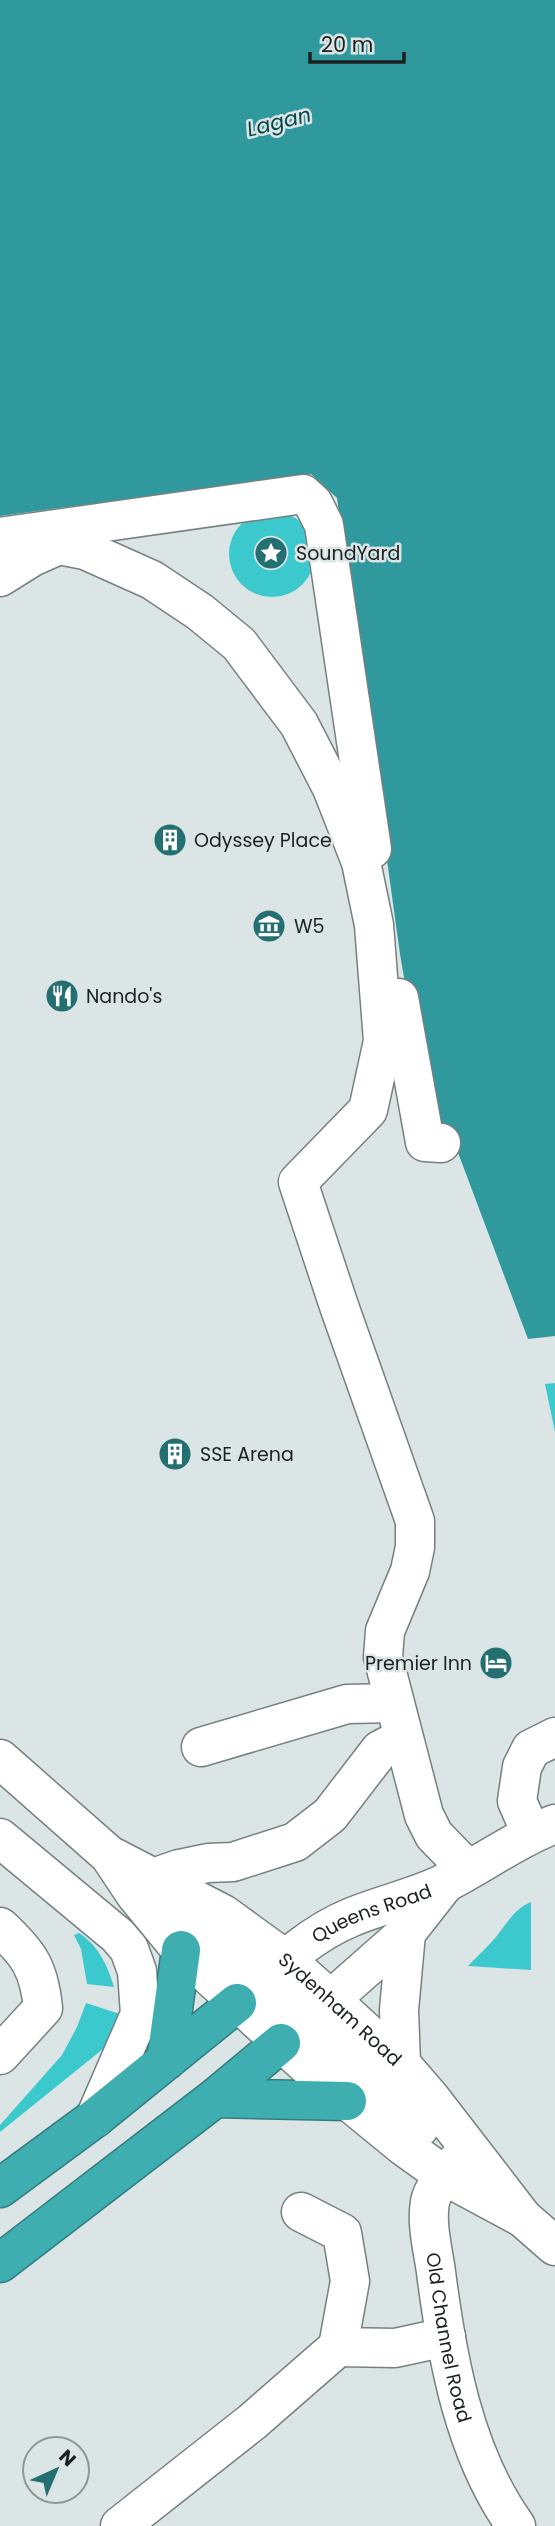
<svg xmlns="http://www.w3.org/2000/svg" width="555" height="2526" font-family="Poppins,sans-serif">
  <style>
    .green { fill: #3bc9cd }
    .water { fill: #30999d }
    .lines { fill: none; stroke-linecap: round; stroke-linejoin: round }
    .minor-casing { stroke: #778080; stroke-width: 41 }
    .highway-casing { stroke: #337c7e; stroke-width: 41 }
    .minor { stroke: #fff; stroke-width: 38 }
    .highway { stroke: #3faeb1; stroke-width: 38 }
    .labels { text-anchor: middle; stroke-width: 5; stroke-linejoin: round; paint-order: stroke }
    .poi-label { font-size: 19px; fill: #1c2020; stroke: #dce5e5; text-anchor: start }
    .street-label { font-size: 19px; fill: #1c2020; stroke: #dce5e5 }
    .water-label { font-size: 21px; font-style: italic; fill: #08484a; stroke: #dce5e5 }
  </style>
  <rect width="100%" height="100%" fill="#dce5e5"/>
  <path class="green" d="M229 554a43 43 0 1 1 86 0a43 43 0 1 1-86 0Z
    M555 1383V1432L545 1384Z
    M531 1902V1970L468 1966C478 1955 490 1945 499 1933 509 1920 515 1909 531 1902Z
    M79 1933C98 1945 108 1966 114 1987L87 1984 81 1949 74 1935Z
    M86 2003 123 2015 108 2045 0 2132V2125L62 2055 77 2027Z"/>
  <path class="water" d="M0 0H555V1336L528 1339 451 1134 431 1136 400 954 337 498 311 474 0 516Z"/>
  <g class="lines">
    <defs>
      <g id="minor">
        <path d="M0 537 303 494 313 503 324 525 372 849"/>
        <path d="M0 577 32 557 59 545 85 550 152 580 200 612 239 644 299 724 332 788 361 862 374 925 383 1041 368 1110 298 1182 339 1306 415 1521V1547L410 1571 385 1631 383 1657 424 1815 434 1835 467 1869"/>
        <path d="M399 998 425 1142 441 1143"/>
        <path d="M201 1747 347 1704 394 1703"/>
        <path d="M0 1759 109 1855 135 1894 181 1950 325 2082 402 2145 445 2176 523 2218"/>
        <path d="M531 1833 517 1801 522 1767 531 1749 555 1737"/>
        <path d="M0 1838 118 1936 129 1949 137 1971 140 2014 95 2118"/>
        <path id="s1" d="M113 1857 223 1914 285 1959 331 2000 401 2064 432 2100 523 2218 555 2246"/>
        <path d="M143 1887 153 1878 179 1869 208 1863 233 1862 295 1842 330 1815 380 1750 403 1738"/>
        <path d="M179 1901 190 1919 260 1982 268 2004"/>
        <path d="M0 1927C29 1954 39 1968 43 2008L0 2055"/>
        <path d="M285 1959 304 2023 419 2128"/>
        <path id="s2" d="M237 2003C272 1971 307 1935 352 1917 383 1904 418 1897 447 1882 484 1863 516 1839 555 1824"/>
        <path d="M312 2016 406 1933 446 1882"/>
        <path d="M401 2064 399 2010 406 1933"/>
        <path id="s3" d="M460 2158C450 2170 433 2186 430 2202 426 2224 433 2250 436 2272 447 2358 464 2454 516 2526"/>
        <path d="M301 2212 342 2233 350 2281 338 2347 395 2348 446 2337"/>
        <path d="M120 2526 252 2422 338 2347"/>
      </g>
      <path id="highway" d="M166 2061 181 1950
        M215 2098 347 2101
        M0 2188 95 2118 237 2003
        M0 2263 215 2098 281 2043"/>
    </defs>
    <use href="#minor" class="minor-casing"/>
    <use href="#highway" class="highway-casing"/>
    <use href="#minor" class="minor"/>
    <use href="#highway" class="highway"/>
  </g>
  <defs>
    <symbol id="sight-disc" viewBox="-11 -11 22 22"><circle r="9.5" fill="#246f72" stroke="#dce5e5"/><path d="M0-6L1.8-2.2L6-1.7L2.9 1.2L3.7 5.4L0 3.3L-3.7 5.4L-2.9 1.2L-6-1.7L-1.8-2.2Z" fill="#fff"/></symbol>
    <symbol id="building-disc" viewBox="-11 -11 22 22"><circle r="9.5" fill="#246f72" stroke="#dce5e5"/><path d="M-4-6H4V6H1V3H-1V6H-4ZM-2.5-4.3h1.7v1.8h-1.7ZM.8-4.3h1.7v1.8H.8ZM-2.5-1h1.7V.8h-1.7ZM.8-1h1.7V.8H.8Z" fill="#fff"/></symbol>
    <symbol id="museum-disc" viewBox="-11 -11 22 22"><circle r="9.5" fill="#246f72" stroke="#dce5e5"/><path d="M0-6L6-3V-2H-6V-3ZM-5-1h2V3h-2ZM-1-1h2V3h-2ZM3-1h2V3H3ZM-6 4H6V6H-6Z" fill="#fff"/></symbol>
    <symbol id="restaurant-disc" viewBox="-11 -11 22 22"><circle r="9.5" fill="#246f72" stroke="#dce5e5"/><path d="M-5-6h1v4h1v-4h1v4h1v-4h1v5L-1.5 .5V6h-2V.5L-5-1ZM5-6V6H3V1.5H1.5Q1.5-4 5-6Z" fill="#fff"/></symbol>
    <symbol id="hotel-disc" viewBox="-11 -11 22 22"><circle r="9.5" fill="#246f72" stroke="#dce5e5"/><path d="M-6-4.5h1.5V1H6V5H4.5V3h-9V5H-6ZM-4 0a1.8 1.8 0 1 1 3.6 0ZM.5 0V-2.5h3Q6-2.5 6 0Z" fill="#fff"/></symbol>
  </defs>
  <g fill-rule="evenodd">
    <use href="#sight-disc" x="252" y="534" width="38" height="38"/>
    <use href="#building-disc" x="151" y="821" width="38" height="38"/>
    <use href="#museum-disc" x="250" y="907" width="38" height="38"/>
    <use href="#restaurant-disc" x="43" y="977" width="38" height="38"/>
    <use href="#building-disc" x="156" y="1435" width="38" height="38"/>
    <use href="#hotel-disc" x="477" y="1644" width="38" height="38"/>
  </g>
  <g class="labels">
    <g class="poi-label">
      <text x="296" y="560">SoundYard</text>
      <text x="194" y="847">Odyssey Place</text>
      <text x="294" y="933">W5</text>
      <text x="86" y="1003">Nando's</text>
      <text x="200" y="1461">SSE Arena</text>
      <text x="472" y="1670" text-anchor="end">Premier Inn</text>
    </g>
    <g class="street-label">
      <text dy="7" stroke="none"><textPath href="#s2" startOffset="164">Queens Road</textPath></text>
      <text dy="7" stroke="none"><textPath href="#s1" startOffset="275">Sydenham Road</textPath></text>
      <text dy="7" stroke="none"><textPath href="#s3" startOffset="191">Old Channel Road</textPath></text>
    </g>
    <g class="water-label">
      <text transform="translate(279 122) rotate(-14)" y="7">Lagan</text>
    </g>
  </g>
  <g transform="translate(56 2470) rotate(44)"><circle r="33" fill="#dce5e5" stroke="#8f9696" stroke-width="2"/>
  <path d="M0-5L12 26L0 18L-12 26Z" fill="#246f72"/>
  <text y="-10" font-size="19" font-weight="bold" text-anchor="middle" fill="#1c2020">N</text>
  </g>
  <path d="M310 52v10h94v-10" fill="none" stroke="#1c2020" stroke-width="3.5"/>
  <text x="321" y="52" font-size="21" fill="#1c2020" stroke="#dce5e5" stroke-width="5" paint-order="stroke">20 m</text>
</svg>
